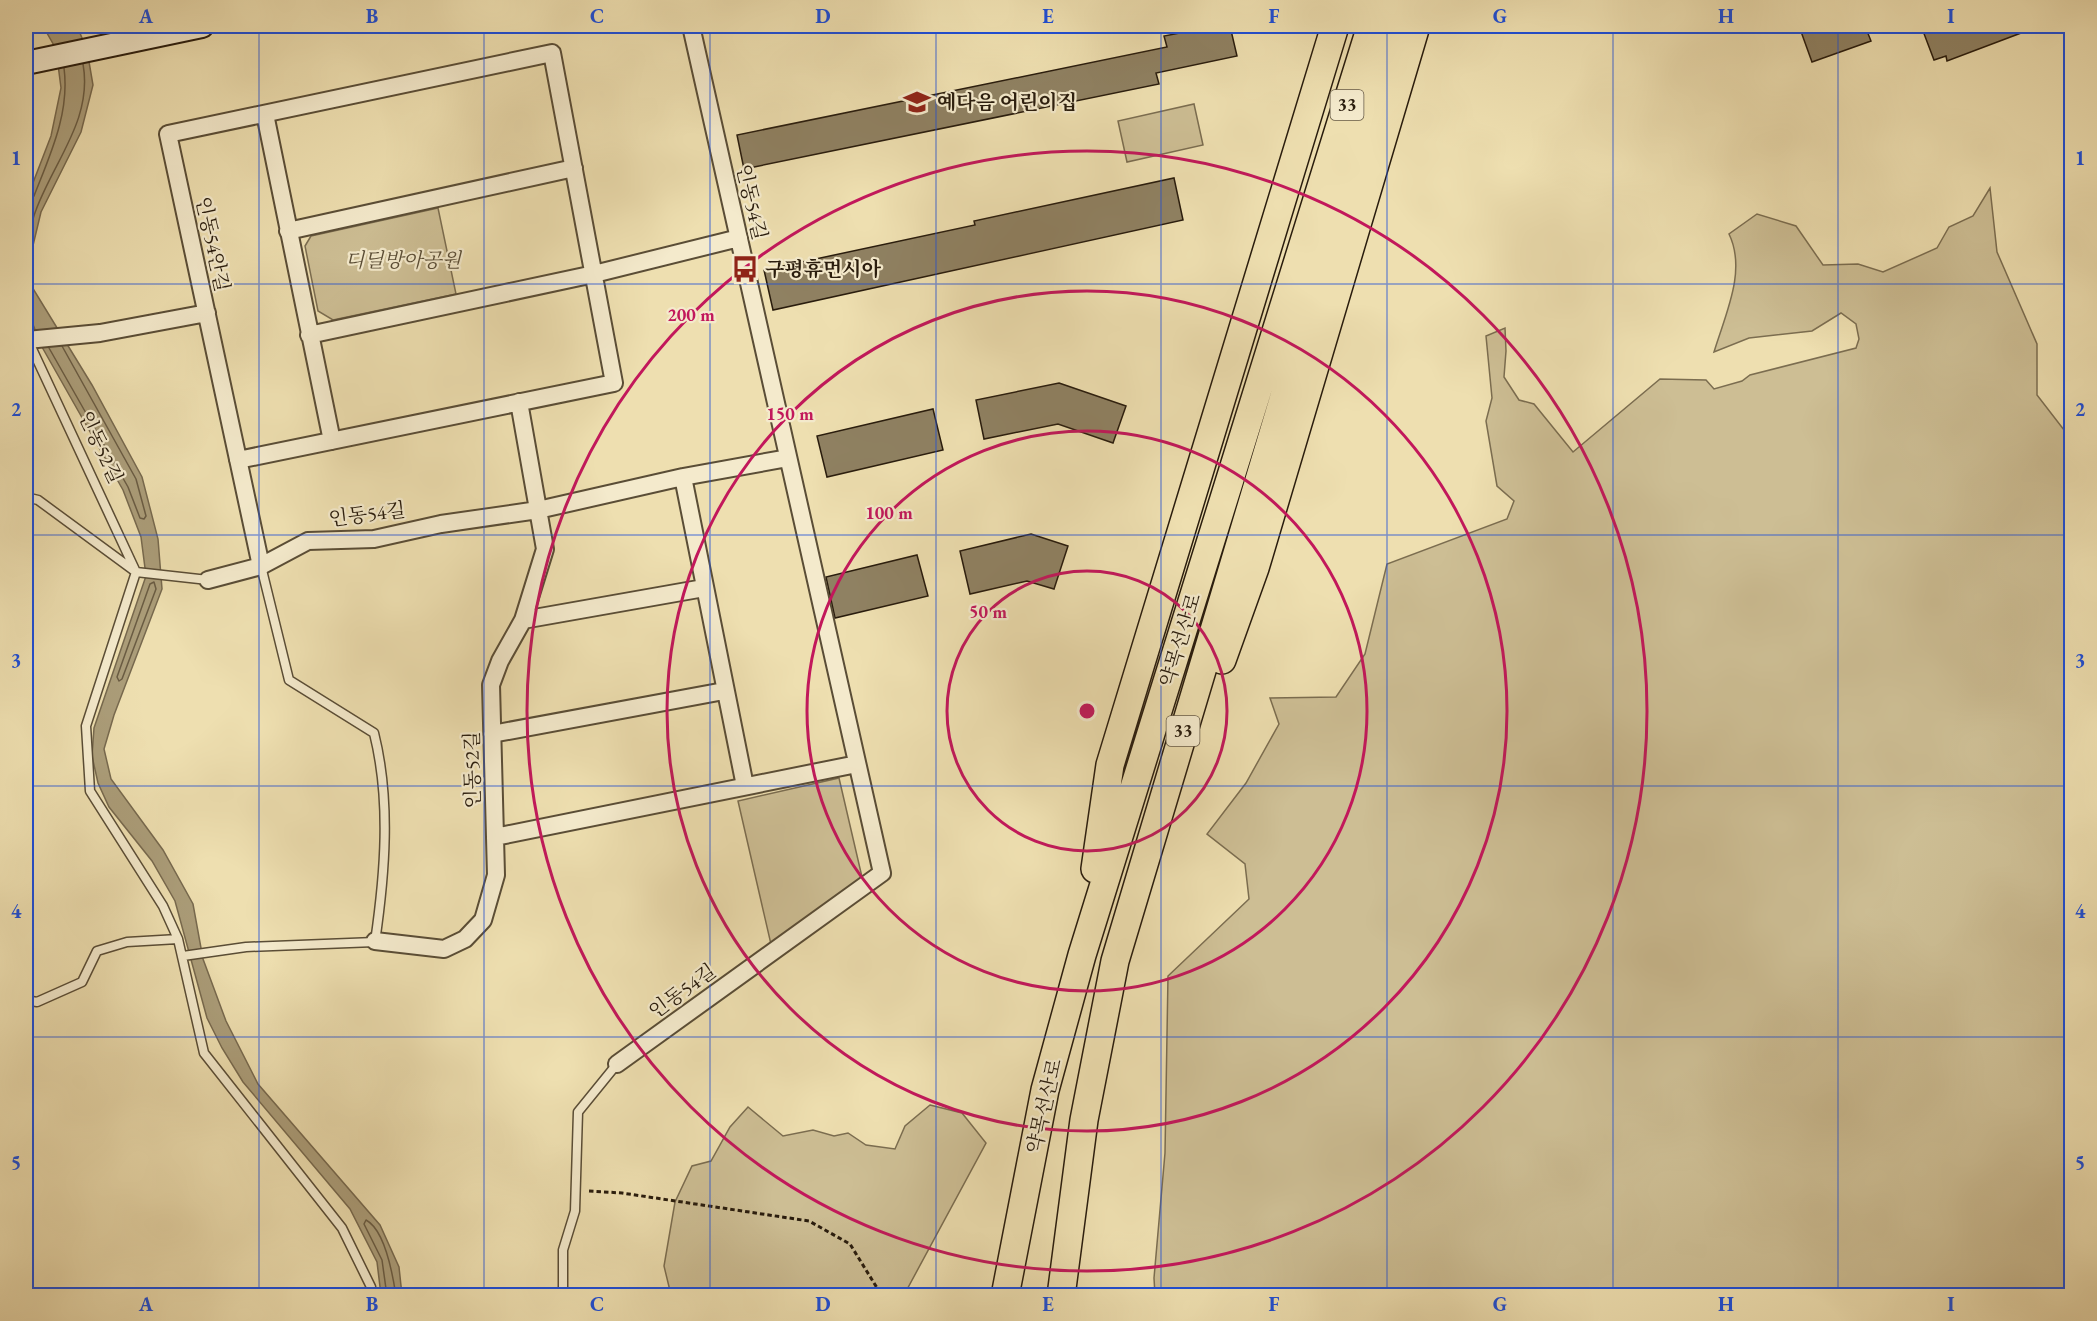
<svg xmlns="http://www.w3.org/2000/svg" width="2097" height="1321" font-family="'EB Garamond','Noto Serif KR',serif">
  <style>
    .green { fill: #cdbe94; stroke: #7b6d50; stroke-width: 1.5 }
    .water { fill: #ab9d79; stroke: #77694e; stroke-width: 1.5 }
    .lines { fill: none; stroke-linecap: round; stroke-linejoin: round }
    .shore { stroke: #6a5c43; stroke-width: 1.5 }
    .building { fill: #8f8162; stroke: #291c0d; stroke-width: 1.5 }
    .service-casing { stroke: #5a4d36; stroke-width: 11 }
    .minor-casing { stroke: #5a4d36; stroke-width: 20 }
    .secondary-casing { stroke: #291c0d; stroke-width: 26 }
    .trunk-casing { stroke: #291c0d; stroke-width: 30 }
    .path { stroke: #291c0d; stroke-width: 3; stroke-dasharray: 4.5 3; stroke-linecap: butt }
    .service { stroke: #f4eacc; stroke-width: 8 }
    .minor { stroke: #f4eacc; stroke-width: 16 }
    .secondary { stroke: #f4eacc; stroke-width: 22 }
    .trunk { stroke: #eedfb0; stroke-width: 27 }
    .grid { fill: none; stroke: #1d4ed8; stroke-width: 1.5; stroke-opacity: 0.55 }
    .ring { fill: none; stroke: #c2185b; stroke-width: 3 }
    .labels { text-anchor: middle; stroke-width: 4.5; stroke-linejoin: round; paint-order: stroke }
    .shield { fill: #f4eacc; stroke: #665a46; stroke-width: 1.5 }
    .shield-label { font-size: 18px; font-weight: bold; fill: #291c0d }
    .poi-label { font-size: 20px; font-weight: bold; fill: #291c0d; stroke: #f4eacc; text-anchor: start }
    .street-label { font-size: 20px; fill: #291c0d; stroke: #f4eacc }
    .park-label { font-size: 20px; font-style: italic; fill: #5a4d36; stroke: #f4eacc }
    .centre { fill: #c2185b; stroke: #f4eacc; stroke-width: 3 }
    .ring-label { font-size: 18px; text-anchor: middle; font-weight: bold; fill: #c2185b; stroke: #f4eacc; stroke-width: 4.5; stroke-linejoin: round; paint-order: stroke }
    .neatline { fill: none; stroke: #1d4ed8; stroke-width: 2 }
    .grid-label { font-size: 20px; text-anchor: middle; font-weight: bold; fill: #1d4ed8 }
  </style>
  <rect width="100%" height="100%" fill="#eedfb0"/>
  <filter id="stains"><feTurbulence type="fractalNoise" baseFrequency=".00333" numOctaves="4"/><feColorMatrix values="0 0 0 0 .2 0 0 0 0 .09 0 0 0 0 .02 0 0 0 .5 -.17"/></filter>
  <radialGradient id="worn" r=".72"><stop offset=".6" stop-color="#630" stop-opacity="0"/><stop offset="1" stop-color="#630" stop-opacity=".3"/></radialGradient>
  <path class="green" d="M1194 104 1203 145 1127 162 1118 121Z
    M1990 188 1997 252 2037 344V395L2071 439V1295H1155L1154 1278 1165 1153 1168 976 1249 899 1245 864 1207 834 1246 783 1279 724 1270 698 1336 697 1365 654 1387 564 1507 519 1514 501 1497 486 1486 421 1492 398 1486 336 1505 328 1506 351 1504 377 1519 400 1534 404 1573 452 1660 379 1706 380 1714 389 1742 381 1750 375 1856 348 1859 339 1856 324 1841 313 1812 331 1749 338 1714 352C1725 315 1747 271 1729 234L1757 214 1796 226 1823 265 1858 264 1883 272 1937 248 1949 227 1973 216Z
    M438 208 456 294 333 320 318 311 305 246 311 236Z
    M839 778 862 877 773 953 738 801Z
    M930 1105 962 1113 986 1143 904 1295H671L664 1266 675 1202 692 1166 711 1161 730 1127 748 1107 783 1136 813 1130 834 1136 848 1133 866 1145 895 1149 905 1126Z"/>
  <path class="water" d="M43 26H77L87 50 93 85 81 132 41 212 30 258 32 287 92 385 142 477 158 539 162 589 114 715 104 749 111 779 163 850 193 904 203 959 226 1021 258 1084 380 1225 399 1267 402 1295H381L377 1262 350 1209 243 1082 222 1048 207 1018 175 901 152 861 109 807 98 783 92 756 94 728 146 576 141 537 123 490 42 347 26 307V201L51 136 61 88 56 49Z"/>
  <g class="lines">
    <path class="shore" d="M26 201 34 196C50 155 70 113 64 68
      M26 250C29 237 31 222 36 210 54 161 93 119 83 64
      M49 348 128 487 140 518 144 519 146 516 136 479 62 346
      M154 582 156 589 122 679 119 681 117 677 150 584Z
      M387 1296 382 1260 364 1224 366 1220C385 1230 393 1276 396 1296"/>
  </g>
  <path class="building" d="M1216 26H1230L1237 56 1156 73 1159 84 744 169 737 135 1167 47 1164 36Z
    M1799 26H1865L1871 41 1812 62Z
    M1938 26 1941 33 1959 26 2037 27 1947 61 1946 56 1934 60 1923 31Z
    M1174 178 1183 220 773 310 764 270 975 225 974 221Z
    M1059 383 1126 406 1113 443 1058 424 984 439 976 400Z
    M933 409 943 450 827 477 817 436Z
    M1031 534 1068 546 1054 589 1027 581 970 594 960 551Z
    M917 555 928 596 835 618 826 577Z"/>
  <g class="lines">
    <defs>
      <path id="service" d="M27 338 136 572 86 726 90 791 163 906 178 939 204 1053 342 1228 371 1287 372 1296
        M26 497 38 500 136 572 208 580
        M183 956 246 947 375 942C385 873 391 801 374 733L289 680 261 566
        M26 1000 37 1002 82 982 97 951 127 942 178 939
        M563 1296V1250L575 1211 578 1112 617 1064"/>
      <path id="minor" d="M265 114 332 441
        M288 231 574 168
        M309 335 594 274 739 238
        M27 340 100 333 207 313
        M238 460 614 383 552 53 168 134 261 566
        M683 477 745 786
        M208 580 261 566 308 541 374 539 441 524 538 510 683 477 788 458
        M523 620 704 588
        M492 734 724 691
        M495 837 857 764
        M375 941 444 949 465 939 483 920 496 875 491 685 500 661 523 620 545 549 519 402
        M617 1064 882 873 691 26"/>
      <path id="secondary" d="M26 63 202 26"/>
      <path id="trunk" d="M1222 660 1255 568 1416 26
        M1095 869 1110 765 1335 26
        M1005 1296 1045 1090 1082 955 1371 26
        M1061 1296 1084 1120 1115 961 1395 26"/>
    </defs>
    <use href="#service" class="service-casing"/>
    <use href="#minor" class="minor-casing"/>
    <use href="#secondary" class="secondary-casing"/>
    <use href="#trunk" class="trunk-casing"/>
    <path class="path" d="M589 1191 622 1193 809 1221 850 1244 882 1296"/>
    <use href="#service" class="service"/>
    <use href="#minor" class="minor"/>
    <use href="#secondary" class="secondary"/>
    <use href="#trunk" class="trunk"/>
  </g>
  <path class="grid" d="M259 26V1296M484 26V1296M710 26V1296M936 26V1296M1161 26V1296M1387 26V1296M1613 26V1296M1838 26V1296M26 284H2072M26 535H2072M26 786H2072M26 1037H2072"/>
  <g class="ring">
    <circle cx="1087" cy="711" r="140"/>
    <circle cx="1087" cy="711" r="280"/>
    <circle cx="1087" cy="711" r="420"/>
    <circle cx="1087" cy="711" r="560"/>
  </g>
  <defs>
    <symbol id="school-bare" viewBox="-9 -9 18 18"><path d="M0-5L7-2L0 1L-7-2ZM-4 1L0 2.5L4 1V4Q0 6-4 4Z" fill="#8f2418" stroke="#f4eacc" stroke-width="2.5" paint-order="stroke"/></symbol>
    <symbol id="bus-bare" viewBox="-9 -9 18 18"><path d="M-5-6H5V4H4V6H2V4H-2V6H-4V4H-5ZM-3.5-4V0h7V-4ZM-3.5 1.2v1.5H-2V1.2ZM2 1.2v1.5H3.5V1.2Z" fill="#8f2418" stroke="#f4eacc" stroke-width="2.5" paint-order="stroke"/></symbol>
  </defs>
  <g fill-rule="evenodd">
    <use href="#school-bare" x="898" y="83" width="38" height="38"/>
    <use href="#bus-bare" x="726" y="250" width="38" height="38"/>
  </g>
  <g class="labels">
    <g class="shield">
      <rect x="1330.5" y="90" width="33" height="30" rx="4.5"/>
      <rect x="1166.5" y="716" width="33" height="30" rx="4.5"/>
    </g>
    <g class="shield-label">
      <text x="1347" y="111">33</text>
      <text x="1183" y="737">33</text>
    </g>
    <g class="poi-label">
      <text x="937" y="109">예다음 어린이집</text>
      <text x="765" y="276">구평휴먼시아</text>
    </g>
    <g class="street-label">
      <text transform="translate(752 202) rotate(77)" y="7">인동54길</text>
      <text transform="translate(213 244) rotate(78)" y="7">인동54안길</text>
      <text transform="translate(101 447) rotate(65)" y="7">인동52길</text>
      <text transform="translate(367 514) rotate(-7)" y="7">인동54길</text>
      <text transform="translate(1180 640) rotate(-73)" y="7">약목선산로</text>
      <text transform="translate(472 770) rotate(-91)" y="7">인동52길</text>
      <text transform="translate(682 991) rotate(-36)" y="7">인동54길</text>
      <text transform="translate(1044 1106) rotate(-77)" y="7">약목선산로</text>
    </g>
    <g class="park-label">
      <text x="403" y="267">디딜방아공원</text>
    </g>
  </g>
  <circle cx="1087" cy="711" r="9" class="centre"/>
  <g class="ring-label">
    <text x="691" y="321">200 m</text>
    <text x="790" y="420">150 m</text>
    <text x="889" y="519">100 m</text>
    <text x="988" y="618">50 m</text>
  </g>
  <rect width="2097" height="1321" fill="none" stroke="#eedfb0" stroke-width="66"/>
  <rect x="33" y="33" width="2031" height="1255" class="neatline"/>
  <g class="grid-label">
    <text x="146" y="23">A</text>
    <text x="372" y="23">B</text>
    <text x="597" y="23">C</text>
    <text x="823" y="23">D</text>
    <text x="1048" y="23">E</text>
    <text x="1274" y="23">F</text>
    <text x="1500" y="23">G</text>
    <text x="1726" y="23">H</text>
    <text x="1951" y="23">I</text>
    <text x="16" y="165">1</text>
    <text x="2080" y="165">1</text>
    <text x="16" y="416">2</text>
    <text x="2080" y="416">2</text>
    <text x="16" y="667">3</text>
    <text x="2080" y="667">3</text>
    <text x="16" y="918">4</text>
    <text x="2080" y="918">4</text>
    <text x="16" y="1169">5</text>
    <text x="2080" y="1169">5</text>
    <text x="146" y="1311">A</text>
    <text x="372" y="1311">B</text>
    <text x="597" y="1311">C</text>
    <text x="823" y="1311">D</text>
    <text x="1048" y="1311">E</text>
    <text x="1274" y="1311">F</text>
    <text x="1500" y="1311">G</text>
    <text x="1726" y="1311">H</text>
    <text x="1951" y="1311">I</text>
  </g>
  <rect width="100%" height="100%" filter="url(#stains)"/>
  <rect width="100%" height="100%" fill="url(#worn)"/>
</svg>
